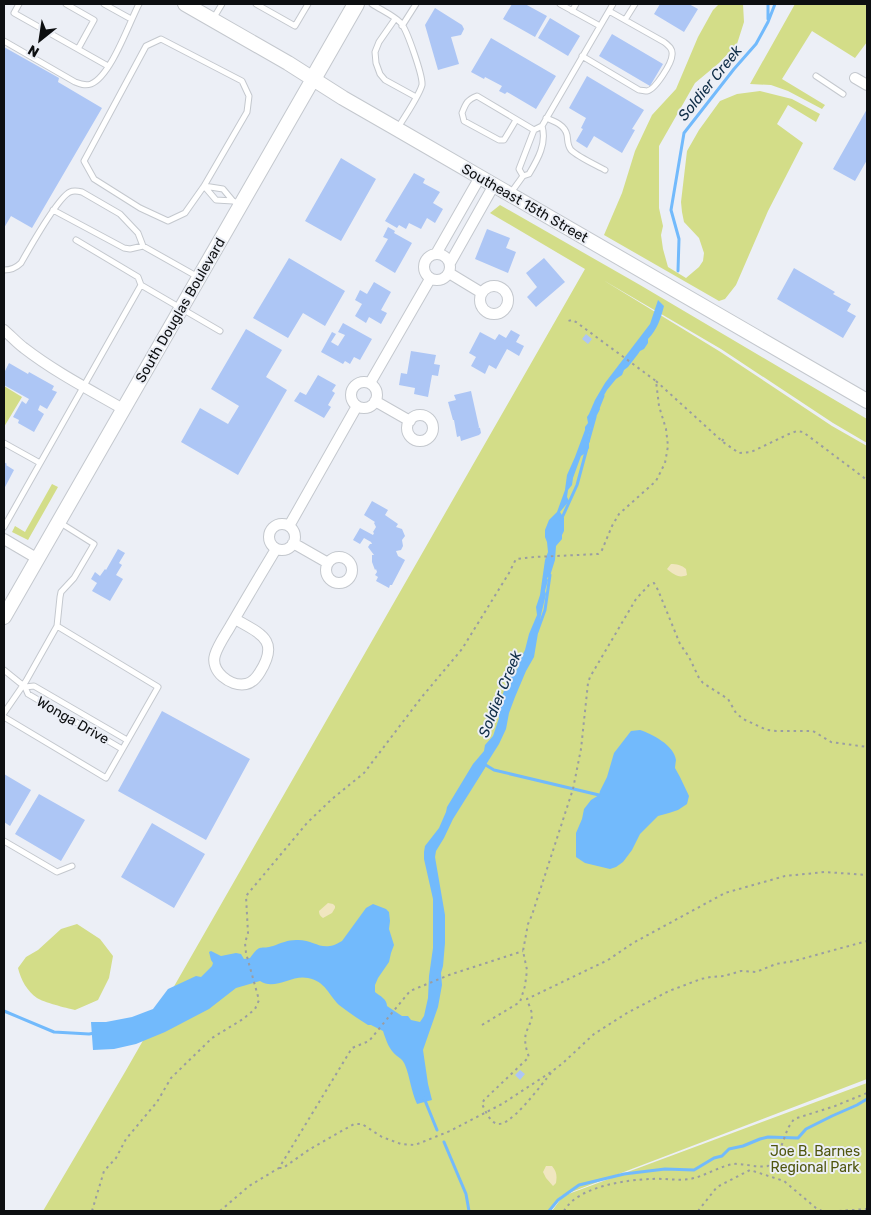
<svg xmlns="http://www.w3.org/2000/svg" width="871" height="1215" font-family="Rubik,sans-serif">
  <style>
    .green { fill: #d3dd88 }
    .sand { fill: #f0e6c0 }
    .water { fill: #72bafc }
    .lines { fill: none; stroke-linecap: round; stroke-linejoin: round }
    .stream { stroke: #72bafc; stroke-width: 3 }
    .building { fill: #adc6f5 }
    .lane-casing { stroke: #c4c8ce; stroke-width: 7 }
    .street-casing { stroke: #c4c8ce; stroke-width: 12 }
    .secondary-casing { stroke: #c4c8ce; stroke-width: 16 }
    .primary-casing { stroke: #c4c8ce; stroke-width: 18 }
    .path { stroke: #9a9da2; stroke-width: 2; stroke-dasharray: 2.5 4; stroke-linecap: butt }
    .lane { stroke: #fff; stroke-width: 5 }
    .street { stroke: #fff; stroke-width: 10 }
    .secondary { stroke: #fff; stroke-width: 14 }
    .primary { stroke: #fff; stroke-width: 16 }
    .labels { text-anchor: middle; stroke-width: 4; stroke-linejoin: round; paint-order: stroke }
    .street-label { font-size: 14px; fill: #0d0f11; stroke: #eceff6 }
    .park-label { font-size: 14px; fill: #50560f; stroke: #eceff6 }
    .water-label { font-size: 15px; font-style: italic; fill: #0f2d47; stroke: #eceff6 }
  </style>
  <rect width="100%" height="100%" fill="#eceff6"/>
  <path class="green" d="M719 4H743L744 22 737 44 719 63 695 83 659 146V208L663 226 661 235 663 249 668 267 686 278 699 267 703 261 704 253 699 238 684 222 682 212 681 202 687 151 699 130 720 101 737 94 760 91 792 99 820 114 816 122 788 105 777 124 803 143 768 211 736 285 725 299 719 301 604 235 622 193 635 151 652 115 676 89 698 37 713 10Z
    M795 4H867V42L855 58 812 31 782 79 825 105 822 109 788 91 771 85 750 84Z
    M500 205 640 285 867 419V443L833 423 721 349 603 280 719 351 832 426 867 446V1079L561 1196 549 1211H43L125 1072 585 269 490 213Z
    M4 386 22 397 4 427Z
    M52 484 58 487 28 540 12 532 15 526 25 532Z
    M77 924 100 939 113 956 109 978 98 1000 75 1010C66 1008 43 1002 37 998 27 991 21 980 18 968L26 957 38 950 61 929Z
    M867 1083V1211H552L563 1196Z"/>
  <path class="sand" d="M671 564C676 564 682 565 686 569L687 575C679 579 673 574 667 569Z
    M328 903 333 904 335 906V908L332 913 323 918C320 916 319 914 319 911Z
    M546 1166H552C557 1172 557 1176 556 1183L553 1186 546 1178 543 1172Z"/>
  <path class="water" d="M658 300 664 306C661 318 657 330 648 339V343L644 349 640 351 638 354 628 367 624 370 622 375 616 379 607 390 599 404 598 407 600 409 591 427 588 437 590 440 589 443V448L586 452H585L584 454 581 456 573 478 572 485 568 490 567 497 569 501 560 512 564 518V531L562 535V539L556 546 555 560 550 576 547 578 548 580 545 591 546 594 541 615 534 657 526 671 515 697 509 713 506 729 499 744 487 763 485 768 453 819 444 838 436 851 435 857 445 915V943L443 966 441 973 442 985 438 1007 423 1050 428 1084 432 1100 417 1104C411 1091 410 1077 405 1065 403 1060 401 1059 397 1056 389 1050 386 1040 383 1031L371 1025H368C358 1019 348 1012 339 1005 328 994 326 982 308 978 292 974 275 991 260 981L236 988 209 1009 165 1032 136 1044 114 1049 93 1050 91 1022H106L132 1017 153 1009 168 989 196 976 201 977 212 966 213 963 211 960 209 952 211 951 221 956 236 953 241 954 244 959 250 958C261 943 259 950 273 946 281 943 288 940 296 940 316 939 321 954 342 941L366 908 373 904 386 909 389 912 390 921 389 929 394 945 391 953 389 962 378 978 375 985V992C380 996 387 999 387 1006L402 1016H408L411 1020 420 1022 424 1016 428 998 429 976 433 948V899L424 859V852L425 846 439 828 446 812 447 807 473 764 484 751 485 745 493 736 499 718 497 713V710L505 688 507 686 510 677 515 672 519 666V662L525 650 529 634 537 615 536 607 540 595 545 560 548 552 547 542 545 537V530L549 520 557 512 565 490 567 475 575 457 585 430V427L588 423 587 417 589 414 595 400 605 383 650 324Z
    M640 730C652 734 674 745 676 760 676 760 675 767 675 768L680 777 689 796 687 804 678 810 669 813 658 816 640 834 632 850 623 862 616 867 610 869 585 863 576 857V833L582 819 584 809 591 800 599 795 600 791 607 777 614 753 631 731Z"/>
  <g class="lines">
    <path class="stream" d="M768 19V4
      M678 271 679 239 671 210 684 133 734 69 756 44 768 22 775 4
      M597 411 603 396
      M588 442 595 417
      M561 520 577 485 587 448
      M537 632 545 610 550 575
      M484 764 494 770 599 795
      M4 1011 54 1032 89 1034 95 1033
      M424 1098 437 1130
      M444 1142 466 1194 469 1211
      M549 1211 558 1200 579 1185 624 1174 665 1169 694 1170 714 1158 722 1156 729 1149 743 1146 760 1139 768 1137 798 1138 806 1129 832 1116 857 1105 867 1099"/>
  </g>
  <path class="building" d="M512 4H525L547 16 535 37 503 19Z
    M660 4H689L698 9 684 32 654 14Z
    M435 8 462 25 464 29 461 35 451 37 459 64 438 70 425 25Z
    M550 18 580 36 568 56 538 38Z
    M612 34 663 64 650 86 599 56Z
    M491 38 556 76 536 109 507 92 505 94 499 91 502 86 485 77 484 79 471 72Z
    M4 47 59 78 58 82 102 108 32 228 11 216 4 228Z
    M587 76 644 110 632 129 635 130 622 153 594 136 587 148 576 141 583 129 581 128 586 118 569 108Z
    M867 109V160L855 181 833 169Z
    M341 158 376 179 341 241 305 221Z
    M414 173 425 179 423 183 440 192 433 203 443 209 435 223 427 218 421 229 409 223 406 229 399 225 397 228 385 221Z
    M388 227 395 231 394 233 412 243 395 273 375 261 388 239 383 237Z
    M487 229 510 238 506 248 516 252 508 273 475 259Z
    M289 258 345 291 325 326 303 313 288 338 253 318Z
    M544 258 565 282 536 307 527 297 537 287 526 273Z
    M794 268 835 292 833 294 851 304 847 311 856 316 843 338 777 299Z
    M374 282 391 292 381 310 387 313 381 324 369 317 366 323 355 316 362 304 355 300 360 290 367 294Z
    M343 323 372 339 360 360 354 357 350 364 345 361 343 364 321 352 332 332 336 334 331 342 338 346 345 335 338 332Z
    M246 329 282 350 266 377 287 390 238 475 181 442 200 408 228 424 239 406 211 389Z
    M511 330 520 335 516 342 524 346 519 356 507 349 496 369 489 365 485 374 471 366 476 357 469 353 480 332 495 340 499 334 506 338Z
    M586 334 592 339 588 344 582 339Z
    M411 351 436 355 434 364 440 365 438 376 432 375 428 397 414 394 415 388 399 385 401 373 407 374Z
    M9 363 28 374 29 372 54 386 52 390 57 392 47 409 40 405 38 410 44 414 34 432 18 423 19 420 13 417 22 401 26 404 29 399 4 385V373Z
    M318 375 336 385 332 391 335 393 328 405 331 407 324 418 294 401 300 392 306 395Z
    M471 391 479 427H478L480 428 481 433 479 435 461 441 460 436 457 437 454 420H453L448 402 456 400 454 395Z
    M4 462 7 464 6 465 14 470 4 489Z
    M372 501 388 510 385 515 398 524 396 527 402 529 405 536 402 540 403 546 401 550 396 551 398 556 405 560 392 585H390L389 588 376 581 378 577 375 575 377 572 376 569 375 570 372 562V555H374L368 547 370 544H372L371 542 364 538 360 544 353 540 360 528 373 535 374 533 373 532 376 527 374 523 375 522 364 515Z
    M118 549 125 553 119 563 122 565 116 575 123 579 110 601 92 591 97 583 91 579 95 572 100 576 105 569 106 570Z
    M162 711 250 759 206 840 118 791Z
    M4 774 31 790 10 826 4 822Z
    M39 794 85 820 61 861 15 834Z
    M152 823 205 854 174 908 121 877Z
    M520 1070 525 1074 520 1080 515 1075Z"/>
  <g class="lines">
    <defs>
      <path id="lane" d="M19 4 14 13 108 66
        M66 4 94 20 78 49
        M104 4 131 19
        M256 4 295 26 308 4
        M372 4C381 10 393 15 401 23 407 30 423 76 422 85 419 96 404 118 397 129
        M560 4 600 26
        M572 11 576 4
        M213 19 222 4
        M395 19 379 42 375 52 376 63 380 74 385 80 416 97
        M625 20 635 4
        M402 26 416 4
        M161 39 242 81 249 96 247 112 204 186 185 213 168 221 140 208 94 179 84 161 146 46Z
        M4 41 75 82C80 84 85 86 91 84 111 76 129 23 139 4
        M582 56 639 90C641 90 645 91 647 91 655 90 672 63 672 55 673 49 669 46 664 42L609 11
        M816 76 843 94
        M546 118C554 121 565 125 567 135 568 140 567 145 571 150 578 157 596 165 605 170
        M516 120 504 140H499L464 121 462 113C466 103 467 100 477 96L534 130
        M542 126 613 4
        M204 186 216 200 233 201 240 204
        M204 186 223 189 233 201
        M510 194 523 176 529 174C538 159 547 143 542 126L534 130 519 169 523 176
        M53 210 124 248 130 249 143 246
        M76 240 138 277 141 285 220 331
        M4 270C11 270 16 268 21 263 29 249 58 197 70 192 74 190 78 191 82 192L120 214 138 233 143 246 198 277
        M4 443 40 463
        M4 527 141 285
        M57 626 60 597 61 592 74 578 94 544 59 522
        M4 670 25 687
        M25 687 28 694 122 749
        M25 687 34 686 127 740
        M4 713 26 681 57 626 158 687 106 778 4 717
        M4 841 57 872 72 866"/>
      <path id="street" d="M855 78 867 85
        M424 267a13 13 0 1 1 26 0a13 13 0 1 1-26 0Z
        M436 254 480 177
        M450 263 494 185
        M449 273 482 293
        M480 300a14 14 0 1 1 28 0a14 14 0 1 1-28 0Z
        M4 330C11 336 17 343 24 348 55 372 90 390 123 409
        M351 395a13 13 0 1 1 26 0a13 13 0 1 1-26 0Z
        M370 383 430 279
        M375 401 410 421
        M407 428a13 13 0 1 1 26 0a13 13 0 1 1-26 0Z
        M269 537a13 13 0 1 1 26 0a13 13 0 1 1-26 0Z
        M289 526 357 406
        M4 539 38 559
        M293 543 328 563
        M326 570a13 13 0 1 1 26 0a13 13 0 1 1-26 0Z
        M235 619C261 634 280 640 260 672 257 677 252 683 246 684 230 687 210 671 215 655 218 645 226 634 231 625 246 599 261 574 276 549"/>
      <path id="secondary" d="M185 4 288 63 343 98 397 129 867 401
        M4 617 313 79"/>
      <path id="primary" d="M313 79 356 4"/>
    </defs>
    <use href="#lane" class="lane-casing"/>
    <use href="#street" class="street-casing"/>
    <use href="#secondary" class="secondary-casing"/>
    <use href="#primary" class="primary-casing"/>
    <path class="path" d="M656 381 723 442 739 453 751 452 789 434 797 431 803 432 867 480
      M722 441 726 436
      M482 1025 520 1002 525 986 527 970 523 951 528 924 532 915 573 789 581 749 588 683 590 677 636 599 649 585 654 583 658 590 680 644 689 657 699 678 703 683 728 699 736 713 743 719 767 730 776 731H813L831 742 867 747
      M551 1073C543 1082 508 1132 495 1123 489 1120 485 1110 482 1104L484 1100 529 1057C526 1049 524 1041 526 1033 528 1027 532 1021 532 1014 531 1009 528 1003 527 999L608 960 633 943 725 893 785 876 825 872 867 875
      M279 1168H283L310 1149 354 1124H362L382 1137 401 1144 415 1145 450 1131 502 1104 551 1072 563 1063 594 1034 627 1013 669 991 701 979 711 977 724 976 741 971 756 972 776 964 794 961 867 941
      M92 1211 104 1171 116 1158 126 1139 157 1102 171 1078 212 1038 243 1019 255 1009 259 1000 246 953 245 943 248 933 246 896 307 823 332 799 364 773 421 698 462 649 509 573 516 559 535 557 598 554 602 550 612 526 619 514 656 481 665 463 668 446 666 429 659 406 656 381 576 322 572 320 568 321
      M220 1211 249 1186 279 1168 352 1048 369 1041 410 991 449 975 523 951
      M564 1211C578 1186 626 1180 651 1179 664 1178 677 1181 690 1179 705 1176 718 1167 733 1164 743 1163 756 1168 768 1166L781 1147 788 1128 794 1119 835 1106 867 1093
      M698 1211 717 1187 750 1170 784 1181 816 1208 822 1211
      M839 1211 867 1209"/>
    <use href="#lane" class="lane"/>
    <use href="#street" class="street"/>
    <use href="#secondary" class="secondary"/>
    <use href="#primary" class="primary"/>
  </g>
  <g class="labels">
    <g class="street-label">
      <text transform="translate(525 203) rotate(30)" y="5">Southeast 15th Street</text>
      <text transform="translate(180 310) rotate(-60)" y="5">South Douglas Boulevard</text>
      <text transform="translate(73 720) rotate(30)" y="5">Wonga Drive</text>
    </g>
    <g class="park-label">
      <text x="815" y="1156">Joe B. Barnes<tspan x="815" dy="16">Regional Park</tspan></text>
    </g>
    <g class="water-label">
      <text transform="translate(710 83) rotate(-51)" y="5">Soldier Creek</text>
      <text transform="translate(500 694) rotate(-68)" y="5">Soldier Creek</text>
    </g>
  </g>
  <rect width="871" height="1215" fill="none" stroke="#0d0f11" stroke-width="10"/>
  <g transform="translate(40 40) rotate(210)" stroke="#eceff6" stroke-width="4" paint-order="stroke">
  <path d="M0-4L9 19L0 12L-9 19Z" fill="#0d0f11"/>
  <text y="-8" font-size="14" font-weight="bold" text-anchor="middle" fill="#0d0f11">N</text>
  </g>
</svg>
